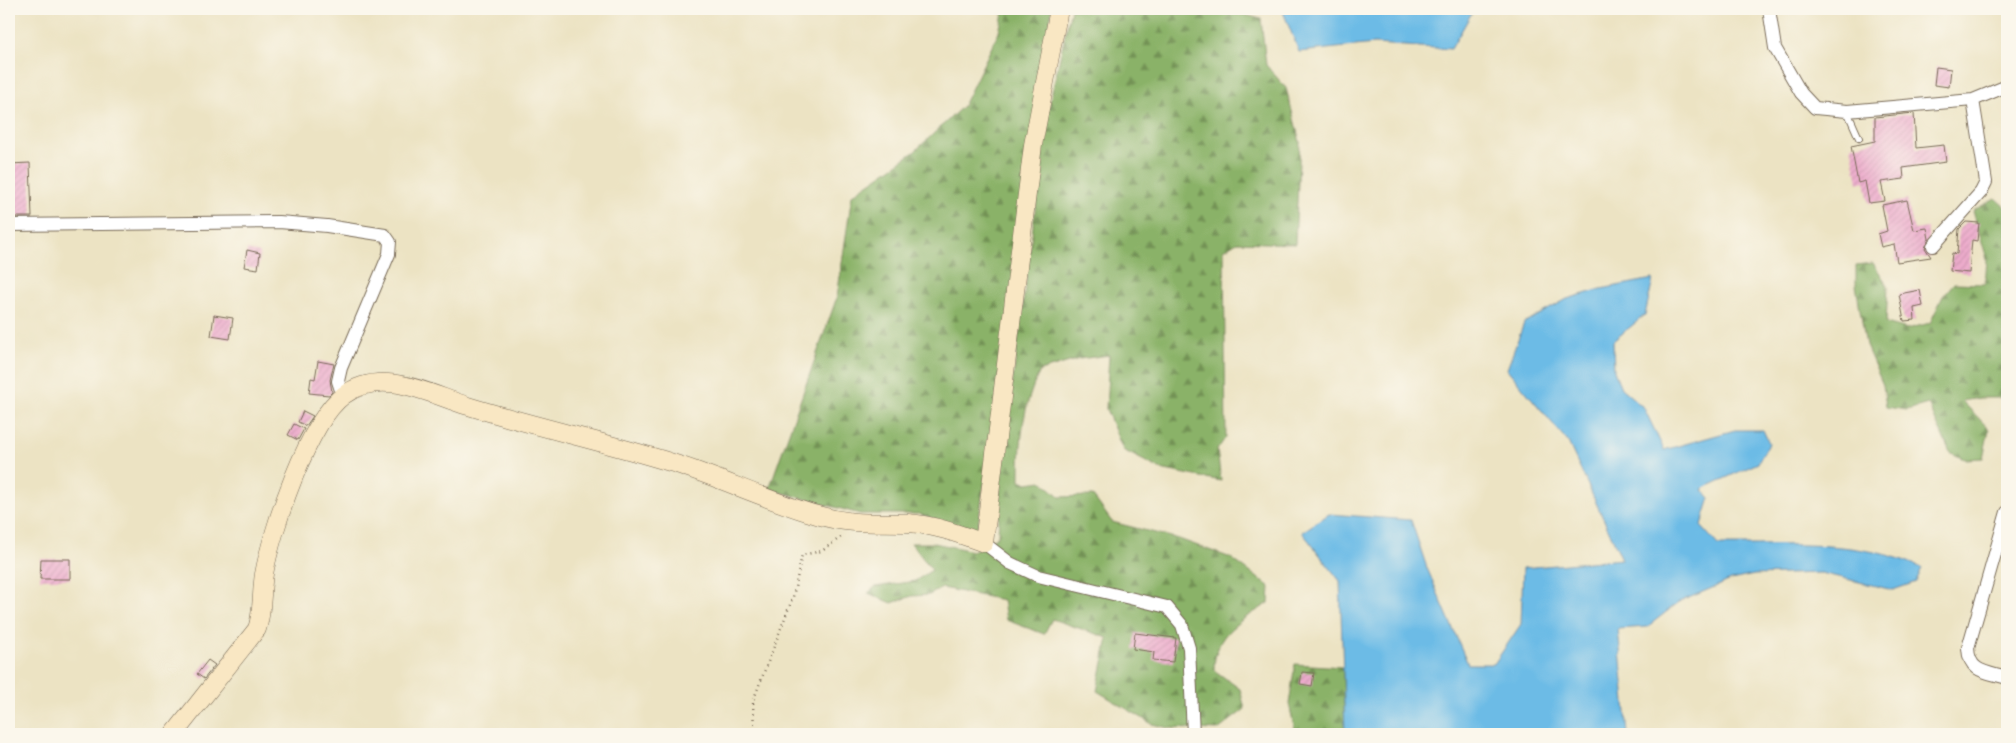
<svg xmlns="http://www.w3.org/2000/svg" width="2016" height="743" font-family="'Gentium Book Plus',serif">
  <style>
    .forest { fill: url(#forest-firs); stroke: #626e43 }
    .water { fill: #6cbbe6; stroke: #547282 }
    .building { fill: url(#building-hatch) }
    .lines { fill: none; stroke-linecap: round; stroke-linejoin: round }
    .lane-casing { stroke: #796b58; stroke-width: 8 }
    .street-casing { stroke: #796b58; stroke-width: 14 }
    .secondary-casing { stroke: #796b58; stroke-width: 19 }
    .path { stroke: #796b58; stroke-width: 2.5; stroke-dasharray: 1 4; stroke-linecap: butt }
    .lane { stroke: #fff; stroke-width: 6 }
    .street { stroke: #fff; stroke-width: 12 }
    .secondary { stroke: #f9e7c3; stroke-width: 18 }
  </style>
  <defs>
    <pattern id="forest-firs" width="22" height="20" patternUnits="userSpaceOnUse" patternTransform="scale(1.25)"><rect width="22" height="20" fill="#8ab268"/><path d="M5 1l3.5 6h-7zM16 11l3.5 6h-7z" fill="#729155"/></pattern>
    <pattern id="building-hatch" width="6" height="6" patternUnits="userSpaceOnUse" patternTransform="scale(1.25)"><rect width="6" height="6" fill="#edaccc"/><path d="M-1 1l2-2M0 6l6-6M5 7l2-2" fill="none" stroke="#cc94af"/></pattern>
  </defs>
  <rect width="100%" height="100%" fill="#fbf7ec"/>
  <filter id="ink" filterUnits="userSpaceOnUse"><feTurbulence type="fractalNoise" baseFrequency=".02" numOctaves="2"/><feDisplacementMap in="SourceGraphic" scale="10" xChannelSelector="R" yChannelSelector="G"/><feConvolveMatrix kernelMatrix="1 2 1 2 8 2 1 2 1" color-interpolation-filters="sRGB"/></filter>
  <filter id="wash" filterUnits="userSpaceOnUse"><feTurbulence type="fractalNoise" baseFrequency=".0096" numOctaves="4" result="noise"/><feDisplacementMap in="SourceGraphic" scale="20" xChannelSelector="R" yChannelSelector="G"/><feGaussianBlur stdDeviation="1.12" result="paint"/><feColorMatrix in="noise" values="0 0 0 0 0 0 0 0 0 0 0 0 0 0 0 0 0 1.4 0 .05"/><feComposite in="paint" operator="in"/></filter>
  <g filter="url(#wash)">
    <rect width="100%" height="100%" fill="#ece3c3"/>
    <path class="forest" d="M1004 9H1052L977 533 919 514H860L769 489 837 297 852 195 914 152 963 106 999 32Z
      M1071 9H1223L1261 19 1266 65 1286 88 1300 142 1295 244 1237 242 1224 250 1226 437 1217 450 1221 481 1160 469 1123 450 1106 409 1109 355 1079 359 1040 371C1022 407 1020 441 1020 480L1027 483 1042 481 1060 497 1093 496 1112 522 1179 539 1231 558 1270 587 1269 603C1241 621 1214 632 1214 670L1240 689 1245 709 1218 730 1169 728 1152 724 1097 691 1108 638 1052 619 1044 634 1006 620 1003 600 942 588 929 595 912 596 892 603 868 593 875 587 915 581 932 570 911 543H934L973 551 998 536 1001 470 1036 204 1040 145Z
      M1995 198 2007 209V321L2005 322 2007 398H1980L1962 401 1989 429 1983 458 1964 459 1950 452 1928 404 1907 410 1886 407 1883 385 1866 346 1856 285V265L1873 263 1888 286 1886 323 1907 329 1930 323 1943 296 1954 283 1985 284 1987 259 1973 211Z
      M1295 664 1343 667 1345 734H1296L1289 704Z"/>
    <path class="water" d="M1282 9H1474L1451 49 1374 44 1299 52Z
      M1653 279 1645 315 1613 341 1614 371 1621 388 1644 408 1664 450 1735 430H1763L1769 443 1758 463 1702 489 1710 498 1701 526 1718 545C1785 546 1861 538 1922 568L1916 582 1893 590 1821 573 1754 575 1731 580 1679 602 1647 627 1618 629 1628 734H1345L1340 581 1302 532 1329 514 1411 520 1427 568 1468 664H1494L1521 624 1523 568 1622 559 1568 442 1507 369 1524 323 1567 299 1601 289Z"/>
    <g id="blocks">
      <path class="building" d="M1936 67 1951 69 1949 87 1934 85Z
        M1914 113 1916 148 1944 145 1946 162 1903 168 1904 179 1881 182 1885 201 1869 203 1865 181 1858 183 1851 146 1875 141V117Z
        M30 163 32 217H9V164Z
        M1907 200 1914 230 1927 228 1929 239 1925 248 1931 257 1897 262 1894 244 1881 247 1878 234 1887 231 1882 205Z
        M1966 222 1979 223 1977 241 1972 240 1969 273 1950 271 1952 253 1957 254 1959 229Z
        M247 250 260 253 258 269 244 267Z
        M1920 290 1923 306 1914 308 1915 320 1904 321 1899 294Z
        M214 315 233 318 230 339 211 336Z
        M318 361 334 364 330 380 332 392 329 395 309 393 311 378 315 379Z
        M303 411 313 416 306 426 298 422Z
        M294 424 304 429 298 440 288 435Z
        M41 559H70V579H40Z
        M1135 633 1176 638 1173 662 1153 660 1154 652 1133 649Z
        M208 660 215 665 204 679 197 674Z
        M1302 672 1314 673 1312 686 1300 684Z"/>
    </g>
  </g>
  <g filter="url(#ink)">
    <use href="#blocks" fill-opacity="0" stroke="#796b58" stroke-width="1"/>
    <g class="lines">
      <defs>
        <path id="lane" d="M1847 111 1859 138"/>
        <path id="street" d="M1769 9 1775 48 1801 93 1815 108 1847 111 1973 100 2007 86
          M9 225 279 222 327 226 385 235 390 242 389 254 341 368 338 381 343 396
          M1933 246 1981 192 1986 182 1973 100
          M2007 512 1968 648C1969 673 1987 672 2007 678
          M984 543 1010 563 1038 576 1167 607 1182 625 1189 648 1193 734"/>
        <path id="secondary" d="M174 734 257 629C263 611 261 592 264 574 272 530 308 421 344 395 383 367 428 394 468 406 536 427 605 442 673 463 721 478 768 501 817 515 851 525 874 522 908 523 935 525 959 534 984 543L1033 145 1059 9"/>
      </defs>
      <use href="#lane" class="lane-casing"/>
      <use href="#street" class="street-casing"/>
      <use href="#secondary" class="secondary-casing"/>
      <path class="path" d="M754 734 753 701 793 597 802 555 822 551 841 537"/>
      <use href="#lane" class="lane"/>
      <use href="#street" class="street"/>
      <use href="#secondary" class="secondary"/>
    </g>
  </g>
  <rect width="2016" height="743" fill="none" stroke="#fbf7ec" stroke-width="30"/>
</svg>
